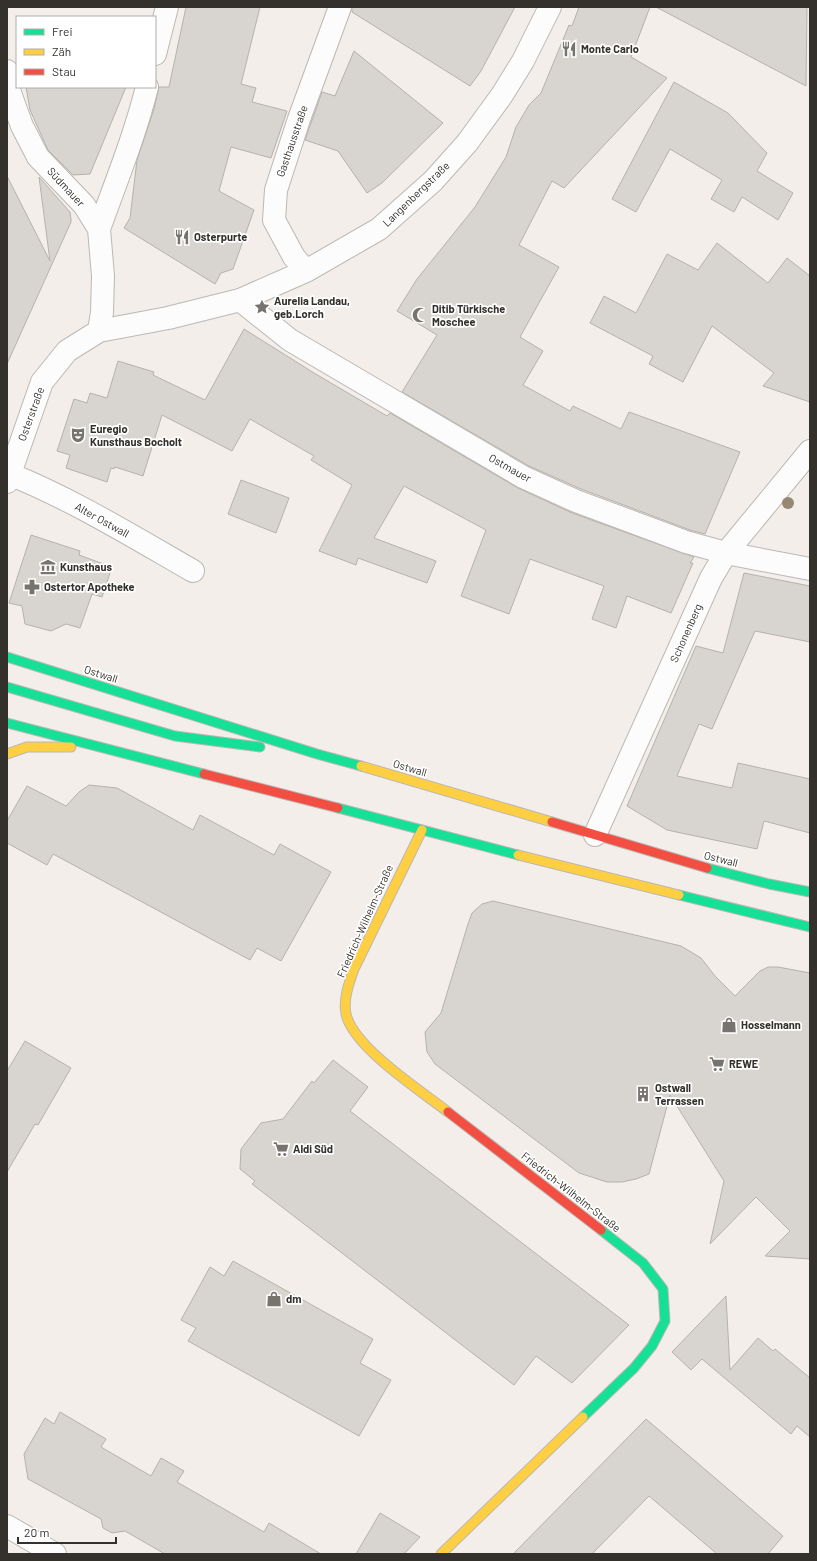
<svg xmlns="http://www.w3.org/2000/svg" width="817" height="1561" font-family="Barlow,sans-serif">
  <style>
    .building { fill: #d8d4d0; stroke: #b5b2ad }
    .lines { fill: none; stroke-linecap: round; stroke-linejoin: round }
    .street-casing { stroke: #bbb8b4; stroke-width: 24 }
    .fast-casing { stroke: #bbb8b4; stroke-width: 11 }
    .slow-casing { stroke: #bbb8b4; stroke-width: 11 }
    .jam-casing { stroke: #bbb8b4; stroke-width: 11 }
    .street { stroke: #fdfcfc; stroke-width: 22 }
    .fast { stroke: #16e098; stroke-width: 9 }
    .slow { stroke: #ffcf43; stroke-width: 9 }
    .jam { stroke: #f24e42; stroke-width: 9 }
    .tree { fill: #978871 }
    .labels { text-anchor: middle; stroke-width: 3.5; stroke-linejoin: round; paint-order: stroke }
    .poi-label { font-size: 11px; font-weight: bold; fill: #34312d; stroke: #fff; text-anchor: start }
    .street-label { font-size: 11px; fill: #34312d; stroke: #fff }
  </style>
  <rect width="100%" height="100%" fill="#f3eee9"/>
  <path class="building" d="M186 7H260L241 84 256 88 252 102 287 111 271 158 231 147 219 191 254 210 233 269 221 273 215 284 124 228 130 218 137 160 154 109 159 87H169Z
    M352 7H515L481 71 470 86 352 12Z
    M579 7H650L631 57 667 78 564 188 552 181 519 245 559 267 520 337 543 351 523 385 570 411 573 406 621 429 629 412 740 452 705 534 690 530 581 489 529 466 402 392 437 335 397 311 417 279 475 207 506 157 516 127 529 105 541 93 569 25 572 26Z
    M656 7H807L806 86Z
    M354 51 443 123 382 183 367 193 338 151 305 140 322 92 335 96Z
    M674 82 728 113 767 153 757 171 793 193 778 220 742 197 734 212 711 199 722 180 670 149 636 212 612 199Z
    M26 87H126L90 174 73 175 48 150 30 110Z
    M7 176 50 261 39 177 70 212 71 219V222L7 364Z
    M717 243 768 283 787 258 810 276V402L763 386 774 373 712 326 683 382 649 364 653 356 590 323 604 296 636 313 667 254 698 270Z
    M244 329 314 373 387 416 390 413 518 488 572 513 694 557 690 563H693L671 613 627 596 616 628 592 619 604 586 530 559 509 614 461 596 486 530 404 486 374 538 436 561 427 583 358 558 356 565 319 551 352 485 311 460 314 456 250 419 232 451 162 415 143 476 115 467 114 469 111 468 107 482 66 468 70 455 57 451 74 399 87 403 90 393 107 398 118 361 154 372 153 375 205 400Z
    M241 480 289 498 276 533 228 514Z
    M31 535 80 551 79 555 112 567 102 597 92 594 80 628 66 624 51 631 25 624 22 606 9 603Z
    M744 573 810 586V642L755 631 712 729 699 724 677 776 732 788 738 763 810 779V833L764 821 757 849 667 830 627 806 696 646 723 653Z
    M89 785 117 788 193 830 200 815 274 855 280 844 331 872 281 961 257 948 250 960 53 854 47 865 7 843V821L27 786 66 806 79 792Z
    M493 901 681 946 701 958 715 976 735 996 760 971 768 967H778L810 973V1259L765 1256 790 1231 756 1197 710 1244 724 1181 670 1095 649 1174 636 1179 622 1182H607L579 1173 435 1064 427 1052 425 1032 441 1013 468 924 472 913 482 904Z
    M25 1041 71 1068 38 1125 35 1124 7 1172V1071Z
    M333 1060 368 1087 350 1111 629 1325 572 1383 536 1356 514 1385 252 1184 255 1181 240 1169 241 1149 261 1123 283 1119 312 1081 314 1083Z
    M233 1261 373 1339 360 1363 391 1380 359 1436 188 1341 196 1328 181 1320 210 1267 224 1276Z
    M726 1296 730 1370 758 1338 773 1351 775 1349 810 1378V1437L797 1426 791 1434 702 1359 691 1370 672 1352Z
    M60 1412 106 1439 101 1447 151 1476 161 1458 184 1471 177 1482 264 1532 269 1523 321 1554H165L125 1531 112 1533 103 1528 101 1519 28 1479 24 1454 45 1418 54 1424Z
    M646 1419 783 1536 768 1554H717L649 1496 592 1554H513Z
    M380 1513 420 1537 404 1554H356Z"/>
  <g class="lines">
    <defs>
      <path id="street" d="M155 54 167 7
        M7 71 10 93 22 126 38 157 84 205 99 229 103 276 102 312 99 331
        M99 229C116 182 135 135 147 87
        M306 271 294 257 274 220 276 190 299 119 340 7
        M240 300 290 340 523 477 576 501 686 542 726 553 810 569
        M7 473C72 499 132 536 193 571
        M7 482 42 382 67 351 99 331 168 318 240 300 306 271 379 229 433 181 467 143 502 95 523 61 550 7
        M595 835 711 578 726 553 810 451
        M7 1526 55 1554"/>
      <path id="fast" d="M7 657 317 754 361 766
        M7 687 175 736 260 747
        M7 723 204 774
        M338 808 518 855
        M707 868 769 884 810 892
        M679 895 810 927
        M583 1417 634 1368 652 1346 665 1321 663 1289 643 1263 601 1230"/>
      <path id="slow" d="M7 754 27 747H71
        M361 766 552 822
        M422 830 354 969C349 983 343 999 346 1014 353 1047 421 1091 448 1112
        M518 855 679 895
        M441 1554 583 1417"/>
      <path id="jam" d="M204 774 338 808
        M552 822 707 868
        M448 1112 601 1230"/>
    </defs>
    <use href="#street" class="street-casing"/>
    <use href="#fast" class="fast-casing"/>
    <use href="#slow" class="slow-casing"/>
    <use href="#jam" class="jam-casing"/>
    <use href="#street" class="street"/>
    <use href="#fast" class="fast"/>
    <use href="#slow" class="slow"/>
    <use href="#jam" class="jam"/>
  </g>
  <circle class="tree" cx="788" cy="503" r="6"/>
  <defs>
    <symbol id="restaurant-bare" viewBox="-9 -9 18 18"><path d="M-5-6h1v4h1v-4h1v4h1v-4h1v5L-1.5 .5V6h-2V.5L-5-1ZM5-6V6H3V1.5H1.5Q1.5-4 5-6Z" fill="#77736f" stroke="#fff" stroke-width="2.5" paint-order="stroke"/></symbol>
    <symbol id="sight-bare" viewBox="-9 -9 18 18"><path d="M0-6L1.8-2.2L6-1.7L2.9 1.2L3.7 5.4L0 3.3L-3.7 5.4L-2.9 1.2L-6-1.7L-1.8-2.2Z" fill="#77736f" stroke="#fff" stroke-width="2.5" paint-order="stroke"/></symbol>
    <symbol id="mosque-bare" viewBox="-9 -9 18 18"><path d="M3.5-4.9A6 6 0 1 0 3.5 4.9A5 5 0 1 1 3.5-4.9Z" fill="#77736f" stroke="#fff" stroke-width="2.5" paint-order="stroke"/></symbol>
    <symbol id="theatre-bare" viewBox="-9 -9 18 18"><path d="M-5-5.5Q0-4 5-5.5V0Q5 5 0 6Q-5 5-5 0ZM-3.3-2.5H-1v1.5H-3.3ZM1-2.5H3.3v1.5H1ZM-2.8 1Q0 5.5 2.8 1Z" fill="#77736f" stroke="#fff" stroke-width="2.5" paint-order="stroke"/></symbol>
    <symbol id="museum-bare" viewBox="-9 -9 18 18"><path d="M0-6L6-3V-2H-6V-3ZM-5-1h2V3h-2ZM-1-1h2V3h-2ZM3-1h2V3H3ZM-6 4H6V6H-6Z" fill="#77736f" stroke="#fff" stroke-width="2.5" paint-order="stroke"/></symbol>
    <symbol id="pharmacy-bare" viewBox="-9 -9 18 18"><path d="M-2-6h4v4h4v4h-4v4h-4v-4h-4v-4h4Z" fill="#77736f" stroke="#fff" stroke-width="2.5" paint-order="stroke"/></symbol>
    <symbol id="shop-bare" viewBox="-9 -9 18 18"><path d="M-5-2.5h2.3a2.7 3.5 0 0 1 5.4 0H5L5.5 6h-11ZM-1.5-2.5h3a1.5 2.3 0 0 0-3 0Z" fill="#77736f" stroke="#fff" stroke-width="2.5" paint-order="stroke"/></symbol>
    <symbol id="supermarket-bare" viewBox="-9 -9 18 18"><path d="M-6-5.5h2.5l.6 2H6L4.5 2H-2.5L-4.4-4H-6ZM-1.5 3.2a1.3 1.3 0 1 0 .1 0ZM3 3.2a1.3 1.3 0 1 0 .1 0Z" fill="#77736f" stroke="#fff" stroke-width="2.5" paint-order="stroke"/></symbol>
    <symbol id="building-bare" viewBox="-9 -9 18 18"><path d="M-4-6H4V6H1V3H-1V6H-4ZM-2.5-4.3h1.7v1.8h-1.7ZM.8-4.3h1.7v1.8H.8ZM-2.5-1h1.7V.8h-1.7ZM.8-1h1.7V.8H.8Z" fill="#77736f" stroke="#fff" stroke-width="2.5" paint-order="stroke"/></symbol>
  </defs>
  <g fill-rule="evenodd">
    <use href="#restaurant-bare" x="558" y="38" width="22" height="22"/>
    <use href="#restaurant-bare" x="171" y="226" width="22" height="22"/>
    <use href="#sight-bare" x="251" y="296" width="22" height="22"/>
    <use href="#mosque-bare" x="409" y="304" width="22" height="22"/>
    <use href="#theatre-bare" x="67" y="424" width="22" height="22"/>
    <use href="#museum-bare" x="37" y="556" width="22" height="22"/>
    <use href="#pharmacy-bare" x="21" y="576" width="22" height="22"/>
    <use href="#shop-bare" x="718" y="1014" width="22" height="22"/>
    <use href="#supermarket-bare" x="706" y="1053" width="22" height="22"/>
    <use href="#building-bare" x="632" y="1083" width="22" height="22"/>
    <use href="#supermarket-bare" x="270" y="1138" width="22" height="22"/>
    <use href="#shop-bare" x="263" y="1288" width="22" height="22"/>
  </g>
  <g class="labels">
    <g class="poi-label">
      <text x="581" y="53">Monte Carlo</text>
      <text x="194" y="241">Osterpurte</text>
      <text x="274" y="305">Aurelia Landau,<tspan x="274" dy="13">geb.Lorch</tspan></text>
      <text x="432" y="313">Ditib Türkische<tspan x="432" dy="13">Moschee</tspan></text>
      <text x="90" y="433">Euregio<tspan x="90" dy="13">Kunsthaus Bocholt</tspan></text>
      <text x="60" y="571">Kunsthaus</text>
      <text x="44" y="591">Ostertor Apotheke</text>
      <text x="741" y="1029">Hosselmann</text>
      <text x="729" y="1068">REWE</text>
      <text x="655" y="1092">Ostwall<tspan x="655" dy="13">Terrassen</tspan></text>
      <text x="293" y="1153">Aldi Süd</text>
      <text x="286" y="1303">dm</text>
    </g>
    <g class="street-label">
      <text transform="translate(292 141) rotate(-71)" y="4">Gasthausstraße</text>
      <text transform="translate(66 187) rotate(47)" y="4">Südmauer</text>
      <text transform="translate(416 194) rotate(-44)" y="4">Langenbergstraße</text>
      <text transform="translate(31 414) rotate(-70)" y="4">Osterstraße</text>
      <text transform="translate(510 468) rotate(29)" y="4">Ostmauer</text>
      <text transform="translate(102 520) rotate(29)" y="4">Alter Ostwall</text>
      <text transform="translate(686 633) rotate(-66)" y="4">Schonenberg</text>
      <text transform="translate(101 674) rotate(18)" y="4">Ostwall</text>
      <text transform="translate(410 768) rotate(16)" y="4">Ostwall</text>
      <text transform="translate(721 859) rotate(14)" y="4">Ostwall</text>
      <text transform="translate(365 921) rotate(-66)" y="4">Friedrich-Wilhelm-Straße</text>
      <text transform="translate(571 1192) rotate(38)" y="4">Friedrich-Wilhelm-Straße</text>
    </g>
  </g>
  <rect width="817" height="1561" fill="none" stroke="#34312d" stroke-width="16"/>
  <rect x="16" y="16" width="140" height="72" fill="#ffffff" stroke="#aeadab"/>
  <rect x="24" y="29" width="20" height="6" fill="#16e098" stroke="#aeadab"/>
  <text x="52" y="36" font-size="12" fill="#34312d">Frei</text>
  <rect x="24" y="49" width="20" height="6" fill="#ffcf43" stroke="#aeadab"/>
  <text x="52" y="56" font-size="12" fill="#34312d">Zäh</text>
  <rect x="24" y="69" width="20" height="6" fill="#f24e42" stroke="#aeadab"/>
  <text x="52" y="76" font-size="12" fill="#34312d">Stau</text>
  <path d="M18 1537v6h98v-6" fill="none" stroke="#34312d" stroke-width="2"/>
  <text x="24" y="1537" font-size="12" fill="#34312d" stroke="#ffffff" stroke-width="3" paint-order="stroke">20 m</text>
</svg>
